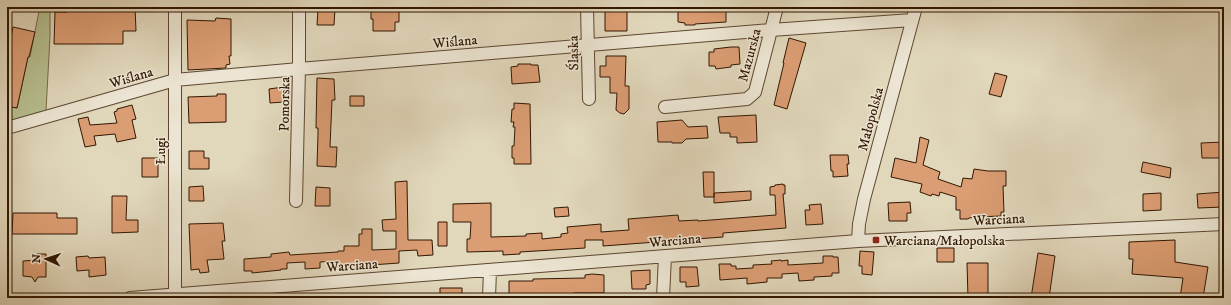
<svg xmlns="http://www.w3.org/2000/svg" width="1231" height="305" font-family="'IM FELL DW Pica',serif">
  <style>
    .park { fill: #b6bd8e; stroke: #746a48 }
    .building { fill: #db9d73; stroke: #311702 }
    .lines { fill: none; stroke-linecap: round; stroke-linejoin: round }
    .minor-casing { stroke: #5d4730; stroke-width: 14 }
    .minor { stroke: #ece5d3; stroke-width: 12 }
    .poi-dot { fill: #8f2418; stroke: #ece5d3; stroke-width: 1.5 }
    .labels { text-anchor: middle; stroke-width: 3; stroke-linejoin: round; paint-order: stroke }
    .street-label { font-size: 14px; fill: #311702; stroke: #ece5d3 }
    .poi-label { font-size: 14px; fill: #311702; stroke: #ece5d3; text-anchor: start }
  </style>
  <rect width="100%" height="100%" fill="#e1d7bb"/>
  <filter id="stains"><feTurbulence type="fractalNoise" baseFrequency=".005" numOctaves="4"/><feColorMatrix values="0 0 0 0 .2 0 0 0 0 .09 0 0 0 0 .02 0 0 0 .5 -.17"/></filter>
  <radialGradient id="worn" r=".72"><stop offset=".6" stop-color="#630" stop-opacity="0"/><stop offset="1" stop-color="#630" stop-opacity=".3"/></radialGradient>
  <path class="park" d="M25 7H50V36L46 111 7 122V106L17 108 28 57H30L39 11 27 9Z"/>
  <path class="building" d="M67 7H135L136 31H123V44H54L55 12H67Z
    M607 7H623V11H627V31H605V11H607Z
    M678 7H726V22L695 24V25H685V23L678 22Z
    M318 9H335L334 25H317Z
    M371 9H399V22H395V31H373V19H371Z
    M216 18 231 19V56H229L230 64 226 65V68L188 70 187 20 215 21Z
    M13 27 35 32 29 57H28L17 108 7 106V63L9 53 8 52Z
    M789 38 806 43 787 109 774 105 784 63H783Z
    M731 47H739L740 64 731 65V67L716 69 715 66H709V52H714V49Z
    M606 56H626L625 86H629V109L624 114 620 113 616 110 617 93H610V77H600V66H606Z
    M518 64H531V65H538L540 82 512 84 511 67 518 66Z
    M995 73 1007 76 1001 97 989 94Z
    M317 78 334 79 335 100H332L330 147H337L336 167 317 166 318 134V128H316Z
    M283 87 284 102 270 103 269 89Z
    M217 94H226V122L189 123 188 97 217 96Z
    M350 96H364V106H350Z
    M514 103 530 104 531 164H514V158H512V146H514L515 127H513L514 122H511L512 109H514Z
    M132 105 136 119 132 120 136 138 117 142 115 134 94 136 96 145 85 147 78 119 88 117 90 125 117 123 114 112 117 111V109Z
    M756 115 757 142 737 143V137H730V133H720L718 117Z
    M682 120 688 127 707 126 708 138 686 139 682 143H672V142H658L657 122Z
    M920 137 929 140 923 165 940 172 938 179 961 187 963 178 972 179 974 169 988 171H1006V186H1003L1004 212H1001V216L977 217 969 218 968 219H960V210H956V197L940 192 939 196 932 194 931 196 920 192 922 184 891 177 895 158 916 163Z
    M1224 142V158H1202L1201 143Z
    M189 151H204V158H209V169H189Z
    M830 155H848L849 164H847L848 176 833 177V171H831Z
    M142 158H158V177H142Z
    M1143 162 1171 168 1170 178 1141 172Z
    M703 172H714V197H704Z
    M407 181 408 240H432L433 255 418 256 417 250 399 251V263L357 266H353L350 269H346L344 267H338V261L320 262V268L305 269V262L287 263V269H281V270L252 273V271H244V259L271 257V254L289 252 290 255 338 252V251H344V246H359V234H362V229H372V250L396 249V231H383L382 220 396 219 395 182Z
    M783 184V185H785V194H783L786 228 723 233V237L603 246V240H585V248L520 252V254L503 255V251L467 252V239H470L471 222H453V204L491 203V237L526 236V234L542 233V239L561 237V234L568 233 567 227 601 224V232L629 230 628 219 678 215 679 221 698 220V221L776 215 775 195H770V187L775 186V185Z
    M203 186 204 201H189V187Z
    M316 187 330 188V206H315Z
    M751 191V200L714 203V193Z
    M1224 192V207L1198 208 1197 194Z
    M1161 193V210L1143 211V194Z
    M112 196H127L126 220H138V232L112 233Z
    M910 202 911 213H907V221H889L888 203Z
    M821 204 823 224 806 225 805 210H810L809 205Z
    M568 207 569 216 555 217 554 208Z
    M13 213H57V218H77V234H12Z
    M438 222H447V246H438Z
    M223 223 225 241H222L224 259 207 260 209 272 200 273 199 269 191 270 189 224Z
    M1175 240V262L1208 267 1203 298H1180L1183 278 1132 274 1133 259H1129V242Z
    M937 248H954V262H937Z
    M860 251 874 252 872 275 862 274V266H859Z
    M1038 253 1055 256 1049 298H1031Z
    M37 254H46V277H38L35 282 32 277 23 276V261L37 260Z
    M88 256 89 258 105 257 106 275 89 277V270L77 271 76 257Z
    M823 256H833V257H838L839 273H832V276L814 277V280L799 281 798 273 782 274V278H767V282L747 284V278L720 280 719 264H731V266H736V269L753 268V265L772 264 771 261 781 260V261L788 260V265L823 263Z
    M967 263H988V298H968Z
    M680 267H697L699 286 686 287V282H680Z
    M650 270V284L646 285V289H632L631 271Z
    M592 274 604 275V293H574V296H550V298L533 297V296H509V281H533V279L585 278V275Z
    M440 288H462V298H440Z"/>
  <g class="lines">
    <defs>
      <path id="minor" d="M587 7 589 99
        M665 107 747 99 755 92 777 7
        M7 128 175 80 299 69 771 30 912 20
        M296 201 299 69V7
        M858 241 859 224 864 199 916 7
        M175 294V7
        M130 298 858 241 1224 224
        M489 298 490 270
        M663 298 665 256"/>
    </defs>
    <use href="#minor" class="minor-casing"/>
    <use href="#minor" class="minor"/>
  </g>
  <rect class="poi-dot" x="872" y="236" width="8" height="8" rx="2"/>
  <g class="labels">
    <g class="street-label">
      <text transform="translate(455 41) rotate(-5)" y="5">Wiślana</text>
      <text transform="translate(573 53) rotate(-91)" y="5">Śląska</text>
      <text transform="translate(749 55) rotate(-75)" y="5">Mazurska</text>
      <text transform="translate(131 77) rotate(-16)" y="5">Wiślana</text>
      <text transform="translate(284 104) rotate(-89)" y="5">Pomorska</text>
      <text transform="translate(870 119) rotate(-75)" y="5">Małopolska</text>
      <text transform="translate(160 151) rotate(-90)" y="5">Ługi</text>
      <text transform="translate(999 219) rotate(-3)" y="5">Warciana</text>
      <text transform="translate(675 240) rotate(-5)" y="5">Warciana</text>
      <text transform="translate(352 265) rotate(-4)" y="5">Warciana</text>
    </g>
    <g class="poi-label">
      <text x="884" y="245">Warciana/Małopolska</text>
    </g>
  </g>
  <rect width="1231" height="305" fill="none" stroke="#e1d7bb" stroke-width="24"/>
  <rect x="8" y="8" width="1215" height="289" fill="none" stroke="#311702" stroke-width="2"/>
  <rect x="12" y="12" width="1207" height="281" fill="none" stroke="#311702"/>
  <g transform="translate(46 259) rotate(273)" stroke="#ece5d3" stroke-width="3" paint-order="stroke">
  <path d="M0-3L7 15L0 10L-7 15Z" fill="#311702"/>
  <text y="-6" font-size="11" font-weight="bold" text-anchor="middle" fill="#311702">N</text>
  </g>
  <rect width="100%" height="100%" filter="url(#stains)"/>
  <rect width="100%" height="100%" fill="url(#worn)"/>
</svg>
